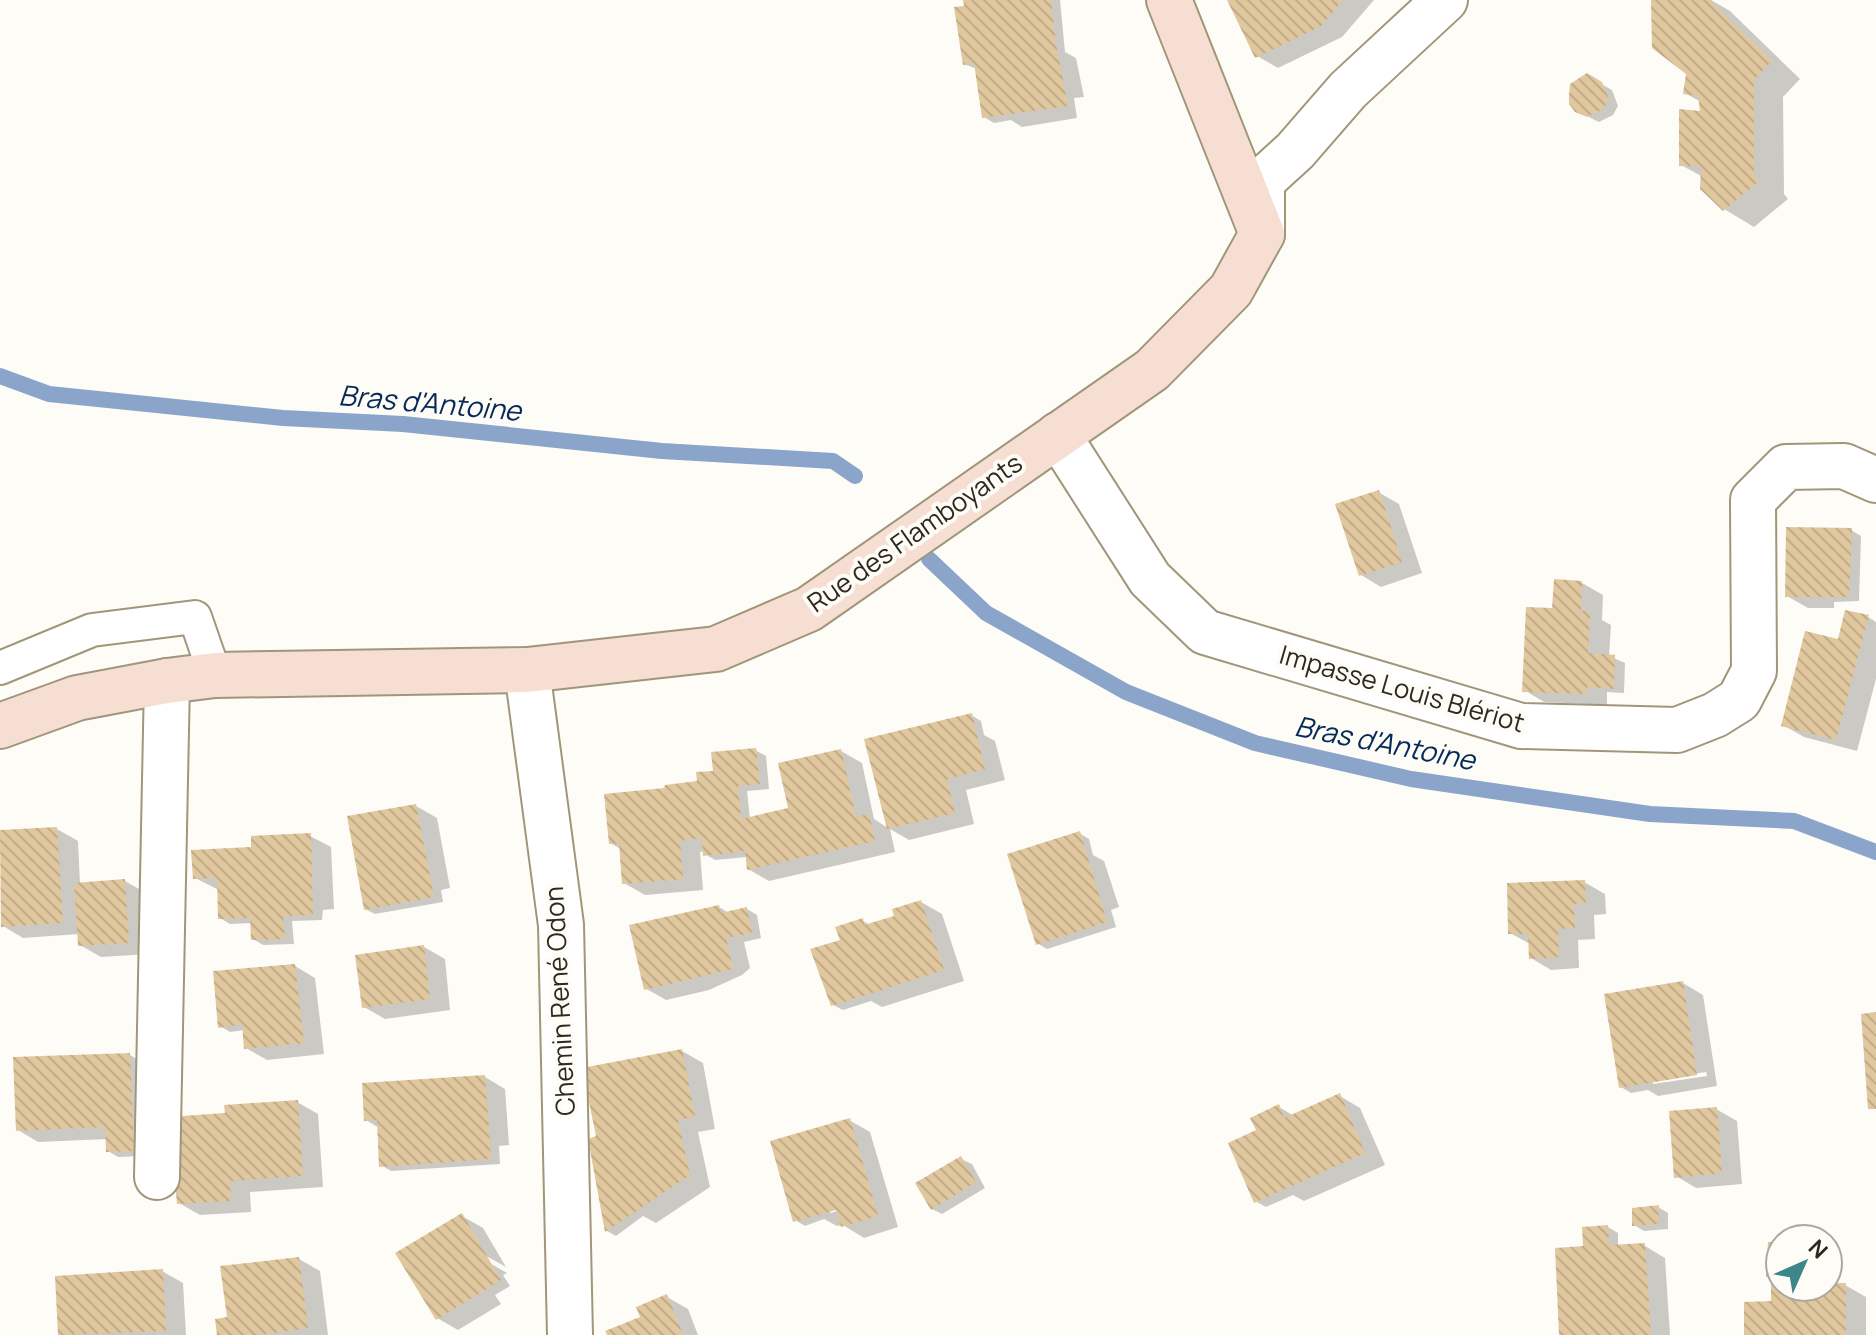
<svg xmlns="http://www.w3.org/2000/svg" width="1876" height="1335" font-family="Manrope,sans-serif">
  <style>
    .shadow { fill: #0003; fill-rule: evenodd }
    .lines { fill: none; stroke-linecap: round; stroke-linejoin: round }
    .stream { stroke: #8ba5ca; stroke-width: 16 }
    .building { fill: url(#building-back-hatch) }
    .service-casing { stroke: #a0967a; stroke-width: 36 }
    .minor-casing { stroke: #a0967a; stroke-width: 48 }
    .secondary-casing { stroke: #a0967a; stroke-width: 48 }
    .service { stroke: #fff; stroke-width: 32 }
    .minor { stroke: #fff; stroke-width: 44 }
    .secondary { stroke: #f7ded3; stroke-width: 44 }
    .labels { text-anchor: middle; stroke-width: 8; stroke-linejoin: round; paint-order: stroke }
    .street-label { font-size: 26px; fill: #2d291e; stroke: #fefcf6 }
    .water-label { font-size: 28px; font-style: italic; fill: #062a57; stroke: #fefcf6 }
  </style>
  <defs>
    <pattern id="building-back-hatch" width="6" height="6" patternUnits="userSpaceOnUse" patternTransform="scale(2)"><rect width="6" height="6" fill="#e1c79e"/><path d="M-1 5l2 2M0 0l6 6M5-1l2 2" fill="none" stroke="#c1ab88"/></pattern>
  </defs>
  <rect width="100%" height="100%" fill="#fefcf6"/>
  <path class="shadow" d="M965 0H1060L1065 52 1076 58 1084 97 1074 98 1077 118 1022 127 1011 120 994 123 984 117 977 69 964 64Z
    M1229 0H1374L1342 37 1278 68 1257 56Z
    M1653 0H1711L1730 11 1800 79 1783 97 1784 194 1788 199 1754 227 1724 209 1703 177 1681 165 1703 113 1701 102 1685 93 1689 73Z
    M1587 76 1612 90 1618 106 1613 115 1599 122 1576 111Z
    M1378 492 1399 504 1422 573 1381 587 1361 575Z
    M1851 530 1861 536 1859 601 1834 602V608H1808L1787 596Z
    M1582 583 1603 595 1602 620 1611 625 1609 656 1625 663 1624 693 1607 692V705L1544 702 1524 690 1554 610Z
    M1868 617 1876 622V679L1857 751 1804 737 1783 725 1840 642Z
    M971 715 981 721 984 735 995 741 1005 780 966 790 974 824 909 840 890 829 895 852 769 881 748 869 747 857 715 860 705 854V851L700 852 703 890 645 895 624 883 621 849 610 843 666 790 699 783 755 750 766 756 769 789 747 791 750 819 790 810 841 751 862 763 874 819 888 828Z
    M416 806 437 818 450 888 441 890 443 902 375 914 365 909Z
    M57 829 78 841 80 884 125 881 146 893 149 954 101 957 80 945 79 934 23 938 3 926 0 832Z
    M1079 833 1089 839 1093 855 1104 861 1119 907 1111 910 1116 927 1047 949 1037 943Z
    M310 836 331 847 334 909 323 910 322 920 292 921 294 944 263 945 253 939 252 923 230 924 220 918 219 890 195 878 253 849Z
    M1584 882 1605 894 1606 914 1594 915 1595 939 1578 940 1579 968 1551 970 1531 958 1530 944 1510 933Z
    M921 902 942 914 964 981 882 1007 871 1001 843 1010 833 1005 842 941 863 921 870 925 896 917Z
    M719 907 729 913 747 909 757 915 761 938 744 942 750 968 742 975 709 990 666 1000 645 988Z
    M424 947 445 959 450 1010 385 1019 364 1007Z
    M295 966 315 978 324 1054 267 1060 246 1048 244 1030 230 1032 220 1026Z
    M1683 983 1703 995 1717 1086 1658 1096 1648 1090 1631 1093 1621 1087ZM1706 1072 1707 1076 1653 1084V1080Z
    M682 1051 703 1063 715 1129 698 1132 710 1187 656 1223 643 1216 616 1236 607 1231 590 1141 598 1137Z
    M130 1055 140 1061 143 1156 118 1157 108 1151V1139L38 1142 18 1130Z
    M485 1077 505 1089 509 1145 499 1146 500 1164 391 1171 381 1165 379 1128 366 1120Z
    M1340 1096 1360 1108 1385 1165 1304 1201 1293 1195 1266 1207 1255 1201 1259 1131 1279 1107 1294 1116Z
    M297 1102 318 1114 323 1187 250 1192 251 1212 200 1215 179 1203 228 1115Z
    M1716 1109 1737 1121 1742 1184 1696 1188 1676 1176Z
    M849 1120 870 1132 898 1227 864 1238 843 1225 837 1226 824 1219 805 1226 795 1220ZM830 1209H846L830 1213Z
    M961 1159 972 1164 985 1188 942 1214 932 1209Z
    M1658 1207 1668 1213V1229L1644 1231 1634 1225Z
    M462 1216 483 1228 506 1267 481 1253 479 1257 507 1273 503 1275 510 1286 495 1295 501 1304 458 1330 437 1318Z
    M1608 1227 1618 1233V1247L1645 1246 1665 1258 1670 1335H1561L1590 1248Z
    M299 1259 320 1271 328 1335H219L229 1319Z
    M162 1271 183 1283 186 1335H60L57 1278Z
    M1780 1285V1287H1828V1285H1845L1866 1297V1335H1746L1773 1303Z
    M667 1297 688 1309 698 1335H609L643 1318Z"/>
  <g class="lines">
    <path class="stream" d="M0 376 49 394 283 418 403 424 662 451 833 461 855 476
      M929 559 986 613 1126 692 1255 743 1411 779 1650 814 1794 821 1876 852"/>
  </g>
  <path class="building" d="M963 0H1051L1056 44 1068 106 982 118 974 63 963 65 954 7 964 6Z
    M1227 0H1343L1321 26 1255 58Z
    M1651 0H1709L1772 61 1754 80V175L1759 181 1723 211 1700 189 1701 166H1679V109L1700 111 1698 96 1683 94 1686 74 1652 48Z
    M1587 73 1602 82 1609 99 1603 109 1587 117 1575 112 1569 104V95L1570 84Z
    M1379 490 1402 562 1359 576 1335 504Z
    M1786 527 1852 528 1849 597H1785Z
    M1554 579 1582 581 1581 611H1590L1588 653 1615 655 1614 689 1587 687 1586 694 1522 692 1526 607 1552 608Z
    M1845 610 1869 615 1836 740 1781 726 1805 631 1838 639Z
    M972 713 985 769 947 779 955 813 887 829 864 739Z
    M756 748 760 784 738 786 741 819 788 808 778 763 841 749 856 817 869 814 875 841 747 870 745 851 703 856 702 838 680 841 683 879 622 884 619 843 609 844 604 794 664 788 665 785 697 781 696 772 713 771 711 752Z
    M416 804 434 897 364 910 347 816Z
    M57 827 63 923 1 927 0 830Z
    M1080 831 1107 922 1036 945 1007 854Z
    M311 833 313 915 283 916 285 939 251 940 250 918 218 919 217 878 193 879 191 850 251 847V836Z
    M125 879 129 943 78 946 74 883Z
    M1585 880 1586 903 1574 904 1575 928 1558 929 1559 957 1529 959 1528 934H1508L1507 883Z
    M921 900 944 970 831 1006 810 949 840 940 835 927 863 918 864 925 894 916 892 909Z
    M719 905 721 913 747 907 752 933 726 938 733 969 644 990 629 925Z
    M424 945 430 999 362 1008 355 955Z
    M295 964 304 1043 244 1049 242 1024 218 1028 213 971Z
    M1683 981 1697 1075 1619 1088 1604 994Z
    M1876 1012V1109H1868L1861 1014Z
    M682 1049 695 1117 678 1120 690 1175 605 1232 588 1139 596 1136 582 1068Z
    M130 1053 134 1151 106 1152 105 1127 16 1131 13 1057Z
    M485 1075 491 1159 379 1167 377 1120 364 1121 362 1083Z
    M1340 1093 1365 1153 1254 1203 1228 1143 1256 1130 1250 1118 1279 1104 1284 1118Z
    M298 1100 303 1176 230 1181 231 1201 177 1204 169 1117 225 1113 224 1105Z
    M1717 1107 1722 1173 1674 1178 1669 1111Z
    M850 1118 878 1216 841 1227 836 1210 793 1222 770 1141Z
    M961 1156 976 1182 931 1210 915 1183Z
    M1659 1205 1658 1224 1632 1226V1208Z
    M462 1213 501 1280 436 1320 395 1253Z
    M1608 1225 1609 1245 1645 1243 1651 1335H1559L1555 1248 1583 1246 1582 1227Z
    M1768 1242 1780 1243V1278L1766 1277Z
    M299 1257 308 1328 260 1335H217L215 1319 227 1317 220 1266Z
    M163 1269 166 1331 58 1335 55 1276Z
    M1771 1283H1780V1287H1828V1283H1846V1335H1744V1302L1771 1301Z
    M667 1294 683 1335H607L605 1331 640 1317 636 1307Z"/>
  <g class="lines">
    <defs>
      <path id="service" d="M0 668 92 630 195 617 215 675"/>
      <path id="minor" d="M1262 234V181L1295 151 1348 90 1445 0
        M1058 435 1150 579 1205 632 1521 726 1677 730 1715 715 1739 700 1754 671 1753 500 1786 467 1844 466 1876 480
        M527 670 561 925 570 1335
        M157 1177 167 681"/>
      <path id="secondary" d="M0 726 77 698 167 681 215 675 527 670 716 649 809 609 1152 370 1231 290 1262 234 1169 0"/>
    </defs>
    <use href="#service" class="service-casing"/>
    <use href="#minor" class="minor-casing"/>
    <use href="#secondary" class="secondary-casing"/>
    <use href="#service" class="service"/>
    <use href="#minor" class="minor"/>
    <use href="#secondary" class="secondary"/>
  </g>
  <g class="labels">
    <g class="street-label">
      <text transform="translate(915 533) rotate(-35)" y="9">Rue des Flamboyants</text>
      <text transform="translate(1402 689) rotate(16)" y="9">Impasse Louis Blériot</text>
      <text transform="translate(560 1001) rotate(-93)" y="9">Chemin René Odon</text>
    </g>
    <g class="water-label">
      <text transform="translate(430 403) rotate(5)" y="10">Bras d'Antoine</text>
      <text transform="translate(1385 743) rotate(11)" y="10">Bras d'Antoine</text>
    </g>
  </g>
  <g transform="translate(1804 1263) rotate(45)"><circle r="38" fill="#fefcf6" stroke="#aaa8a0" stroke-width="2"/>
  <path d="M0-6L14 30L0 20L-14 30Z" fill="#3d868a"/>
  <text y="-12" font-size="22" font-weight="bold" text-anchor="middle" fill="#2d291e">N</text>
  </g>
</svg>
